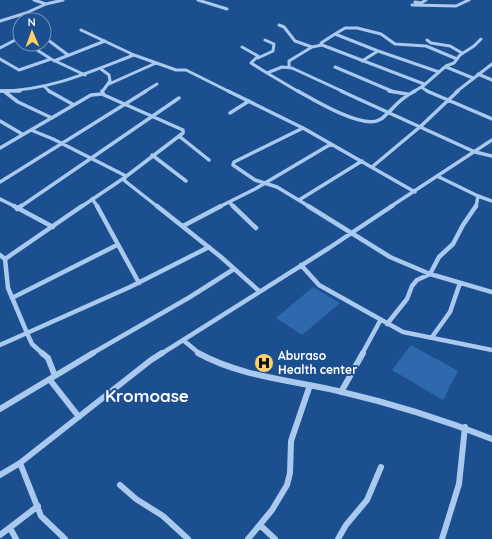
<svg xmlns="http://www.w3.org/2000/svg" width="492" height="539" font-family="Quicksand,sans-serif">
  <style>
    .green { fill: #2e69ad }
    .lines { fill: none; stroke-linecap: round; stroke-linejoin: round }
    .minor-far3 { stroke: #a9c9ee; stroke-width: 3 }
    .minor-far2 { stroke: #a9c9ee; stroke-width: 3.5 }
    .minor-far1 { stroke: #a9c9ee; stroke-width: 4.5 }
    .minor { stroke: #a9c9ee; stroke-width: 6 }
    .labels { text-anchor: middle; stroke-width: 4; stroke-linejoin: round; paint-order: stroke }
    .poi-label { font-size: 12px; font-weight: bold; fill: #fff; stroke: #1b4f8f; text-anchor: start }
    .near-quarter-label { font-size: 17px; font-weight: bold; fill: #fff; stroke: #1b4f8f }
  </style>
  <rect width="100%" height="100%" fill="#1b4f8f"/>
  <path class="green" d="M313 287 340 303 302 335 276 318Z
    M411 345 458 371 443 400 392 370Z"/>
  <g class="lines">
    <path class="minor-far3" d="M34 0 46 4 63 0
      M198 0 227 9
      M415 2 421 3 426 0
      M412 5 456 6 469 0
      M0 21 26 13 46 4
      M279 25 284 27 295 41 312 47
      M81 30 134 55 176 70H186L230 92
      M335 34 345 28H357L381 34 395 44 426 46 457 59
      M44 37 68 55
      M427 40 431 43 450 46 462 53
      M322 45 321 43 335 34 378 51
      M242 47 258 56 251 63 267 73 282 67 292 68 344 92
      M0 48 19 38 15 36
      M37 50 51 59 85 75
      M258 58 273 51 274 44 265 40
      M0 59 19 70 51 59
      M54 61 105 41
      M362 61 378 51 439 72
      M289 67V61L312 47 322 45 424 84
      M335 67 394 92
      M446 67 473 78
      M101 69 109 75 110 81 102 92
      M267 73 299 92
      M478 74 492 80
      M109 84 156 63
      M44 86 50 92
      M421 87 429 92
      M0 91C48 91 90 72 134 55
      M144 92 157 84
      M413 92 423 86 446 66 454 63 460 55 474 46 481 39
      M456 92 492 64"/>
    <path class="minor-far2" d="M0 91H20
      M49 91 74 105
      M102 91 104 95 183 130V133L124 178 125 181 158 207
      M228 91 303 128 415 192
      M298 91C314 100 362 129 379 120 384 118 387 113 391 110 398 102 405 96 415 91
      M341 91 475 152 492 156
      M389 91 407 94
      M427 91 492 119
      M5 92 18 102 52 118
      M230 113 249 101
      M0 121 22 134
      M303 128 234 162 233 165 255 180 277 187 310 207
      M31 130 53 139 126 176
      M179 136 209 160
      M0 148 91 95 102 94
      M152 155 186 181
      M372 167 421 126 458 91
      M437 176 478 196 492 201
      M0 182 146 91
      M0 199 16 207
      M92 199 98 207
      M299 200 362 161
      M230 203 234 207
      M20 207 179 98
      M81 207 124 178
      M219 207 255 189 331 144
      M390 207 492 140
      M476 207 478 196"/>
    <path class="minor-far1" d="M14 206 53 227
      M97 206 139 283
      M157 206 221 257 259 291
      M233 206 256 228
      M308 206 390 257 430 274 492 292
      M17 209 21 206
      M183 226 221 206
      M0 255 5 259 8 288 27 333 130 287 209 247
      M5 259 82 206
      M301 265 319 285 403 332 492 350
      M12 298 117 245
      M387 324 407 299 412 286 417 280 430 274 439 257 453 244 463 225 476 206
      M432 337 450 312 460 283
      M183 340 200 354
      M0 345 27 333 32 344 43 354
      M91 354 190 297 234 269
      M161 354 329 248 392 206
      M362 354 380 321"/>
    <path class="minor" d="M42 353 48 358 55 376
      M198 353C242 377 290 380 338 391 390 403 442 419 492 439
      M50 380 79 417
      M341 392 363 353
      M0 409 93 353
      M20 463 41 516 65 539
      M0 475 20 463 151 360 162 353
      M120 485 136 499 163 516 188 539
      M261 526 275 539
      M10 528 16 539
      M0 535 38 506
      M248 539 272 510 287 485 290 473 291 441 310 385
      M338 539 346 525 367 500 381 467
      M442 539 459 484 465 427"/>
  </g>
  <defs>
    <symbol id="hospital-disc" viewBox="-11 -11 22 22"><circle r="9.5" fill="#ffd166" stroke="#1b4f8f"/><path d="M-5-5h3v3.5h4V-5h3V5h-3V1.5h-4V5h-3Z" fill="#111"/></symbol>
  </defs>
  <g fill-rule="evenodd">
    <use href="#hospital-disc" x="253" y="352" width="22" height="22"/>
  </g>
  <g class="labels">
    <g class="poi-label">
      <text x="278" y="360">Aburaso<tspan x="278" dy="14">Health center</tspan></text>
    </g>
    <g class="near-quarter-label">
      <text x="147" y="402">Kromoase</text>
    </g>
  </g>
  <g transform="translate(32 32) rotate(358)"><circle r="19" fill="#1b4f8f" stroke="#7695bc"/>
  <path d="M0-3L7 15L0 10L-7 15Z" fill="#ffd166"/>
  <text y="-6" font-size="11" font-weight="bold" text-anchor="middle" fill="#ffffff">N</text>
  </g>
</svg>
